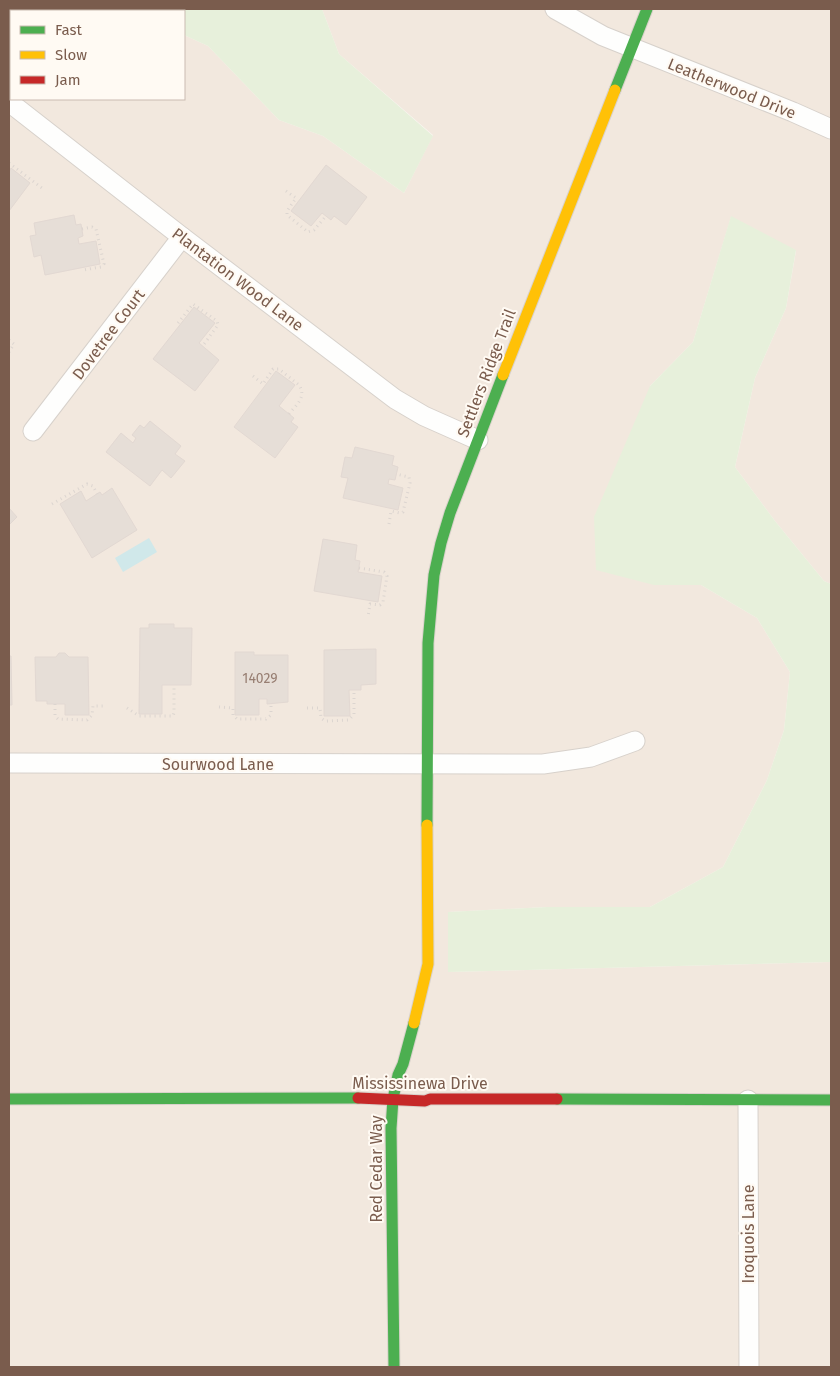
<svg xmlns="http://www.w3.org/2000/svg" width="840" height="1376" font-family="'Fira Sans',sans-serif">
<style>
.residential{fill:#f2e8de}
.green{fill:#e7f0db}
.water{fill:#d0e8ea}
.building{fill:#e6ded7;stroke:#e2d8d2}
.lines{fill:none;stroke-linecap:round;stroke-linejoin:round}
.street-casing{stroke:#d7d1cb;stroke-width:21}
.fast-casing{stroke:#d9d2cb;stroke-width:13}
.slow-casing{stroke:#d9d2cb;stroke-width:13}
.jam-casing{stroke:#d9d2cb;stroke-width:13}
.path{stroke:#dcd5d0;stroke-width:3;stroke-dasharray:1 4;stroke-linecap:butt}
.street{stroke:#fefefd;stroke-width:19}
.fast{stroke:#4caf50;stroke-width:11}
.slow{stroke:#ffc107;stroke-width:11}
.jam{stroke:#c62828;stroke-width:11}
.labels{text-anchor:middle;stroke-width:4;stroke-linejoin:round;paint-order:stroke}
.number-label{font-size:14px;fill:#977e72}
.street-label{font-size:16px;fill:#7a5c4d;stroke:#fffaf3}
</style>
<rect width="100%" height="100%" fill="#f9f5f0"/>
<!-- residential -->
<polygon class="residential" points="9,9 131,9 136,11 11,11 11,99 184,99 184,35 208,46 279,120 323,136 404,193 433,135 339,54 322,9 831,9 831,584 824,581 775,521 735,467 755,378 786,308 796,251 731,217 693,342 650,386 654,585 701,585 757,618 790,672 784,730 767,780 723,867 650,907 547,907 448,912 449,972 831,962 831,1367 9,1367"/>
<!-- green -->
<g class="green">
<polygon points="131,9 322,9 339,54 433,136 404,193 323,136 279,120 208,46 184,35 184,11 136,11"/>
<polygon points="731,216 796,250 786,308 755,378 735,467 775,521 824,581 831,584 831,962 448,972 448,912 547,907 650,907 723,867 767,780 784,730 790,672 757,618 701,585 654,585 596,570 594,517 650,386 693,342"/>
</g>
<!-- water -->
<polygon class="water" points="149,538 157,552 123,572 115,558"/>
<!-- building -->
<g class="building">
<polygon points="326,165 367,197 346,225 334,216 331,220 322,213 311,226 291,211"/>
<polygon points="11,168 30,183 9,211 9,172"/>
<polygon points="74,215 76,225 81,224 83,236 78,238 79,244 96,241 100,264 45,275 41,255 34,257 30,236 36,235 34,223"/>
<polygon points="194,307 215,323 199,343 219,360 195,391 153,359"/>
<polygon points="276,371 295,385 279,406 294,418 291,422 298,427 275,458 234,427"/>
<polygon points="150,421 181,446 175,454 185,461 171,478 162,470 150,486 106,452 121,433 133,443 136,438 132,435 140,425 144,428"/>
<polygon points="355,447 394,456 392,465 398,467 395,480 389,479 388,484 403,488 398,510 343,498 348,478 341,477 345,457 352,458"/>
<polygon points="112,488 137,530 92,558 60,504 81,491 86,501 100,492 102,495"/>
<polygon points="9,508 17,517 9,525"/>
<polygon points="323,539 357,545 355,560 360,561 358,572 382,576 378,602 314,591"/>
<polygon points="149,624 174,624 174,628 192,628 191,685 162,685 162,714 139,714 140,628 149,628"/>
<polygon points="376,649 376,684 361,685 361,690 349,690 350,716 324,716 324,650"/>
<polygon points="235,652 254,652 254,655 288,655 288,702 267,704 267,699 259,699 259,715 235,715"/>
<polygon points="59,653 65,653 69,657 88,657 89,715 65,715 65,704 47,704 47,701 36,701 35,657 56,657"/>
<polygon points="9,656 11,656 12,705 9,705"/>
</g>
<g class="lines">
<defs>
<g id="street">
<polyline points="555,9 603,36 793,112 831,129"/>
<polyline points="9,102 182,237 395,399 424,416 478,440"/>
<polyline points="33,431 182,237"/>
<polyline points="9,763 543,764 591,757 635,741"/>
<polyline points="748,1100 749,1367"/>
</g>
<g id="fast">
<polyline points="615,90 647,9"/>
<polyline points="427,825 428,643 434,575 441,543 450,513 503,375"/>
<polyline points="9,1099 358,1098"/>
<polyline points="557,1099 831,1100"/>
<polyline points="394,1367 391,1128 393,1099 398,1075 403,1064 414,1023"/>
</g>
<g id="slow">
<polyline points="503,375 615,90"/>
<polyline points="414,1023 428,964 427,825"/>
</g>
<polyline id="jam" points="358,1098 425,1101 430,1099 557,1099"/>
</defs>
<!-- street casing -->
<use href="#street" class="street-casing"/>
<!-- fast casing -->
<use href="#fast" class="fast-casing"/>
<!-- slow casing -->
<use href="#slow" class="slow-casing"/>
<!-- jam casing -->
<use href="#jam" class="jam-casing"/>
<!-- path -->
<g class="path">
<polyline points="9,163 42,188"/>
<polyline points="286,191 296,198 287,211 287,215 308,232 314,230 326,216"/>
<polyline points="82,229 92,227 96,229 104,264 101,267 83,270"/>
<polyline points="178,323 193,304 217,321 218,325 202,347"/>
<polyline points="9,340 14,344 9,352"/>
<path d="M253 376 263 384 273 369H279L299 385C307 397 296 405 289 414"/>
<polyline points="52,504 87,484 93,486 97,494"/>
<polyline points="389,524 391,511 400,513 403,512 410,483 409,477 396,474"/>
<polyline points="359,568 384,572 387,576 383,602 380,605 370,604 368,617"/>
<polyline points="55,704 55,716 58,719 87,720 92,715 93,706 105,706"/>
<polyline points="219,707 233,708 233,715 237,719 266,719 271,715 271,704"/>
<polyline points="127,708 139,716 173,716 174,713 174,685"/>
<polyline points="307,708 320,708 321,718 325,721 349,720 354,714 354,690"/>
</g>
<!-- street -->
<use href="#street" class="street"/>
<!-- fast -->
<use href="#fast" class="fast"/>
<!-- slow -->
<use href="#slow" class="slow"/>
<!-- jam -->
<use href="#jam" class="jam"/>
</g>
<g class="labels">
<!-- number labels -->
<g class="number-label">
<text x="260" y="683">14029</text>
</g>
<!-- street labels -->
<g class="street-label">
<text transform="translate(732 88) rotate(22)" y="6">Leatherwood Drive</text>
<text transform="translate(238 279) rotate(37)" y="6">Plantation Wood Lane</text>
<text transform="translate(108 334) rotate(-53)" y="6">Dovetree Court</text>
<text transform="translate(486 373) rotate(-69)" y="6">Settlers Ridge Trail</text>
<text x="218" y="770">Sourwood Lane</text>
<text x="420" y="1089">Mississinewa Drive</text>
<text transform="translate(376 1169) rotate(-90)" y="6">Red Cedar Way</text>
<text transform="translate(748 1234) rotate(-90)" y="6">Iroquois Lane</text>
</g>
</g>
<!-- border -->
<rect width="840" height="1376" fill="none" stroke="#7a5c4d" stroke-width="20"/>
<!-- legend -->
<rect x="10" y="10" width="175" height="90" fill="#fffaf3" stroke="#cabbb1"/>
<rect x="20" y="26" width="25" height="8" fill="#4caf50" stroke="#cabbb1"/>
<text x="55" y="35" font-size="15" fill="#7a5c4d">Fast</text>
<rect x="20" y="51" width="25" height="8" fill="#ffc107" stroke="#cabbb1"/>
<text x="55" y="60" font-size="15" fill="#7a5c4d">Slow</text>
<rect x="20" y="76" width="25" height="8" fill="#c62828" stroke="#cabbb1"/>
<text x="55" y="85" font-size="15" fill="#7a5c4d">Jam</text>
</svg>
